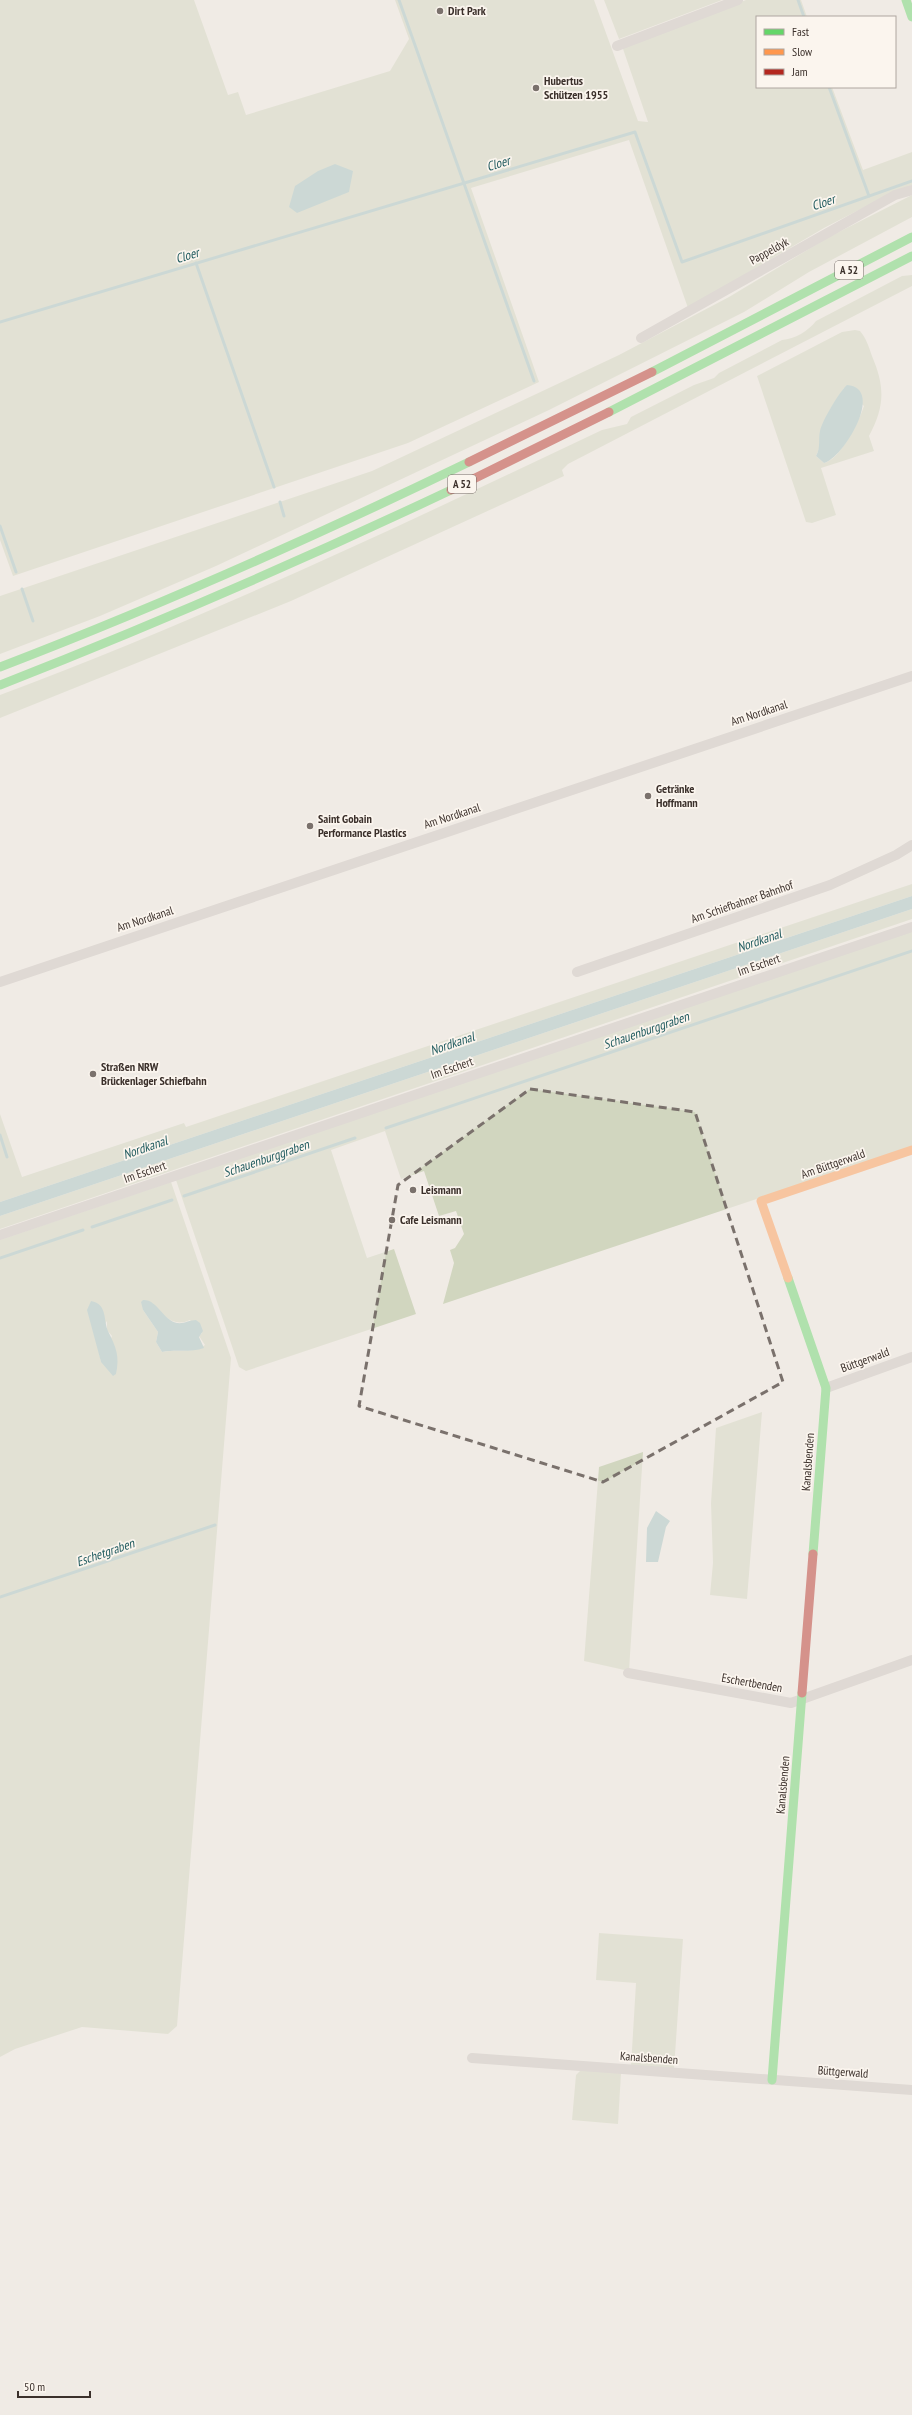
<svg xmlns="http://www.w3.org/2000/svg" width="912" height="2415" font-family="'PT Sans Narrow',sans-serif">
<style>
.green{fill:#d1d6bf;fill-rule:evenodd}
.water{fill:#a1c2c1}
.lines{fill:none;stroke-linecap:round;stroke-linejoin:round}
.stream{stroke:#a1c2c1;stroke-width:3}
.street{stroke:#c9c3be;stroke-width:10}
.fast{stroke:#63d668;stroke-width:9}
.slow{stroke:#ff974d;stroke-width:9}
.jam{stroke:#b3261e;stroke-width:9}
.marked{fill:none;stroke:#7a716c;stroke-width:3;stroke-dasharray:8 5;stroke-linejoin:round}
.poi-dot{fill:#7a716c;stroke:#fbf5ee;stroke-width:1.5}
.labels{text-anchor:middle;stroke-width:3.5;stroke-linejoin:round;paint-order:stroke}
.shield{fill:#fbf5ee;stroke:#756b66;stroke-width:1}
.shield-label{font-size:11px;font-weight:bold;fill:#3b302b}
.poi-label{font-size:12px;font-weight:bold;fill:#3b302b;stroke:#fbf5ee;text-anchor:start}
.street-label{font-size:12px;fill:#3b302b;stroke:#fbf5ee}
.water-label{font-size:13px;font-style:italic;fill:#1f5a5e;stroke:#fbf5ee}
</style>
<rect width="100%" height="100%" fill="#f0ebe5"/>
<!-- green -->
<g class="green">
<polygon points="0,0 194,0 228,95 238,92 246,115 390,71 409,39 395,0 594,0 638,121 648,122 622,46 746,0 801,0 807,17 757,17 757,87 832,87 863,170 912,152 912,185 886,196 824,228 688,308 629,140 471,188 539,382 408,443 13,576 0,540"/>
<polygon points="604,0 722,0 619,39"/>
<polygon points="912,195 912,217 809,272 744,312 549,410 216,566 100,616 0,654 0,596 372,471 619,355 729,297 829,237"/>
<path d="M912 275V286L568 464 562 470 564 476 291 601 0 718V695C206 618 404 524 602 430L627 424 631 417 694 385 714 378 719 373 782 340C795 339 808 331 816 321L902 276Z"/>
<path d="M855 330 860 331C866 338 869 347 872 356 885 387 885 406 869 436L874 451 821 468 836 515 812 523 806 522 757 376 842 332ZM844 388 864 406C859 421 840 460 824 463L816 456C822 445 820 432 825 421 829 409 837 399 844 388Z"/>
<polygon points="912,884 912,896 0,1202 0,1114 22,1177 184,1123 186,1127"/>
<polygon points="912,909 912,919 0,1229 0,1216"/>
<polygon points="912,931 912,1147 443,1304 454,1263 450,1250 455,1248 464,1234 456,1211 439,1216 424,1171 401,1179 385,1131 331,1150 367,1258 394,1249 416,1314 246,1371 239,1367 176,1180"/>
<path d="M171 1182 231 1358 177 2026 168 2034 82 2027 15 2049 0 2057V1240ZM152 1303C163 1315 173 1328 190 1320L202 1333 199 1336 205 1345C193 1354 176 1349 162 1352L156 1342 158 1332 143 1310ZM107 1321V1330L112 1336 101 1362 96 1337Z"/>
<polygon points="762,1412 747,1599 710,1595 713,1563 711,1503 716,1428"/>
<polygon points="643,1452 629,1671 584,1661 599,1467"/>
<polygon points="599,1933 683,1939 674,2069 631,2066 636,1983 596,1980"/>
<polygon points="581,2070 621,2073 618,2124 572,2120 576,2075"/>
</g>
<!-- water -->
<g class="water">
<polygon points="335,164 353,171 349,192 297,213 289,207 295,186 318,171"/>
<path d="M847 385C886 388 843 459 824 463L816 456C821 447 818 440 820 431 822 421 839 392 847 385Z"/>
<polygon points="912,896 912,909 0,1216 0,1202"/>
<path d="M143 1300C157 1299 163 1320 177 1323 184 1324 189 1320 196 1320L200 1323 203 1331 199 1337 204 1348C191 1353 176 1349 162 1352L156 1342 158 1332 143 1310 141 1302Z"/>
<path d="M91 1301C108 1304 103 1321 108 1331 116 1347 120 1356 116 1374L113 1376 101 1362 87 1310Z"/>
<polygon points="656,1511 670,1521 666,1527 658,1562 646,1562 647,1528"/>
</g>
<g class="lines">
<!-- stream -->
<g class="stream">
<polyline points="399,0 534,381"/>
<polyline points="798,0 804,17"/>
<polyline points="829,87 869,196"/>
<polyline points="196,263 274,487"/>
<polyline points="0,322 635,132 682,262 912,181"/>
<polyline points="280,502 284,516"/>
<polyline points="0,526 16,572"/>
<polyline points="22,589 33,621"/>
<polyline points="386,1128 912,951"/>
<polyline points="0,1135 7,1157"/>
<polyline points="184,1196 355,1138"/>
<polyline points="92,1227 172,1200"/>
<polyline points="0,1258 83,1230"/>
<polyline points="0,1597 215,1525"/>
</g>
<!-- street -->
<g class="street">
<polyline points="617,46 738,0"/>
<polyline points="641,338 895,195 912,190"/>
<polyline points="577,972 830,885 896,855 912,845"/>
<polyline points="0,982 912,676"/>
<polyline points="0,1235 912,927"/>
<polyline points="826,1388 912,1357"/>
<polyline points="628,1673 791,1703 912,1660"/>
<polyline points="472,2058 912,2090"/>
</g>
<!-- fast -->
<g class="fast">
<polyline points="906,0 912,17"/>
<polyline points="652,372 912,237"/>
<polyline points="609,412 912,256"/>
<path d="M0 667C159 606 316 536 469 462"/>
<path d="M0 685C153 625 303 560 451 490"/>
<polyline points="788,1278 826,1388 813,1554"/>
<polyline points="772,2080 802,1693"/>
</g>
<!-- slow -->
<polyline class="slow" points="788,1278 761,1201 912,1150"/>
<!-- jam -->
<g class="jam">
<polyline points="469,462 652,372"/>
<polyline points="451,490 609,412"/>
<polyline points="802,1693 813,1554"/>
</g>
</g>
<!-- marked area -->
<path d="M0 0H912V2415H0ZM530 1089 695 1112 783 1382 603 1482 359 1406 398 1185Z" fill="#f0ebe5" fill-opacity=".55" fill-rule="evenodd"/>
<path class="marked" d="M530 1089 695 1112 783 1382 603 1482 359 1406 398 1185Z"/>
<!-- markers -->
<g class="poi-dot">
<circle cx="440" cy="11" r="4"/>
<circle cx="536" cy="88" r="4"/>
<circle cx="648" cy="796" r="4"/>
<circle cx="310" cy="826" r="4"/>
<circle cx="93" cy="1074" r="4"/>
<circle cx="413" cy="1190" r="4"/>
<circle cx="392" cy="1220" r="4"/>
</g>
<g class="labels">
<!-- shield labels -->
<g class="shield">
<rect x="835" y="261" width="28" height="18" rx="3"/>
<rect x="448" y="475" width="28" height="18" rx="3"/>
</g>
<g class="shield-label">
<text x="849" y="274">A 52</text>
<text x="462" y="488">A 52</text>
</g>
<!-- poi labels -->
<g class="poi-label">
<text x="448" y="15">Dirt Park</text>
<text x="544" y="85">Hubertus<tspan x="544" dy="14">Schützen 1955</tspan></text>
<text x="656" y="793">Getränke<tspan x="656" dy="14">Hoffmann</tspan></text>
<text x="318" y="823">Saint Gobain<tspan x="318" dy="14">Performance Plastics</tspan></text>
<text x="101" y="1071">Straßen NRW<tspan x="101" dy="14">Brückenlager Schiefbahn</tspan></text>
<text x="421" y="1194">Leismann</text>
<text x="400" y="1224">Cafe Leismann</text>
</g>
<!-- street labels -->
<g class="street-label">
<text transform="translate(769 251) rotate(-29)" y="4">Pappeldyk</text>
<text transform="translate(759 713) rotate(-18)" y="4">Am Nordkanal</text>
<text transform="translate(452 816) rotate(-18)" y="4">Am Nordkanal</text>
<text transform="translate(742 902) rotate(-19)" y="4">Am Schiefbahner Bahnhof</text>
<text transform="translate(145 919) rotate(-18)" y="4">Am Nordkanal</text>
<text transform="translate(759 965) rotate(-19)" y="4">Im Eschert</text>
<text transform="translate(452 1068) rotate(-19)" y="4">Im Eschert</text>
<text transform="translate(833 1164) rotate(-19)" y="4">Am Büttgerwald</text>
<text transform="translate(145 1172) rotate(-19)" y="4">Im Eschert</text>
<text transform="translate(865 1360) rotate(-20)" y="4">Büttgerwald</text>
<text transform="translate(808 1462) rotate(-86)" y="4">Kanalsbenden</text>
<text transform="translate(752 1683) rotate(10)" y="4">Eschertbenden</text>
<text transform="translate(783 1785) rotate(-85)" y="4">Kanalsbenden</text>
<text transform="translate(649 2058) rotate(4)" y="4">Kanalsbenden</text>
<text transform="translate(843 2072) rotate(4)" y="4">Büttgerwald</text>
</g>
<!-- water labels -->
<g class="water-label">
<text transform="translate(498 163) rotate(-17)" y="5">Cloer</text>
<text transform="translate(823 202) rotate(-19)" y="5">Cloer</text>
<text transform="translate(187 255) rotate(-17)" y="5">Cloer</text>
<text transform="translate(759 940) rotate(-19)" y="5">Nordkanal</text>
<text transform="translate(646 1030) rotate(-19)" y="5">Schauenburggraben</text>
<text transform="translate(452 1043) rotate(-19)" y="5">Nordkanal</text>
<text transform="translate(145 1147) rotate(-19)" y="5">Nordkanal</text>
<text transform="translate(266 1158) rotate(-19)" y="5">Schauenburggraben</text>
<text transform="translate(105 1552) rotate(-19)" y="5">Eschetgraben</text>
</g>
</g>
<!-- legend -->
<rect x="756" y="16" width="140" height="72" fill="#fbf5ee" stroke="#aea6a0"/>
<rect x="764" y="29" width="20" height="6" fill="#63d668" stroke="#aea6a0"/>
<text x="792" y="36" font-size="12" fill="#3b302b">Fast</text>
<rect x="764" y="49" width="20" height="6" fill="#ff974d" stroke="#aea6a0"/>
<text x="792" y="56" font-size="12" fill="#3b302b">Slow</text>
<rect x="764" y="69" width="20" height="6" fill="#b3261e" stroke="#aea6a0"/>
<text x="792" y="76" font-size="12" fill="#3b302b">Jam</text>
<!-- scale -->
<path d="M18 2391v6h72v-6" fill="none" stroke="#3b302b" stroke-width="2"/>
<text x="24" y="2391" font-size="12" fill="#3b302b" stroke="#fbf5ee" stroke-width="3" paint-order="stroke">50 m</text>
</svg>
